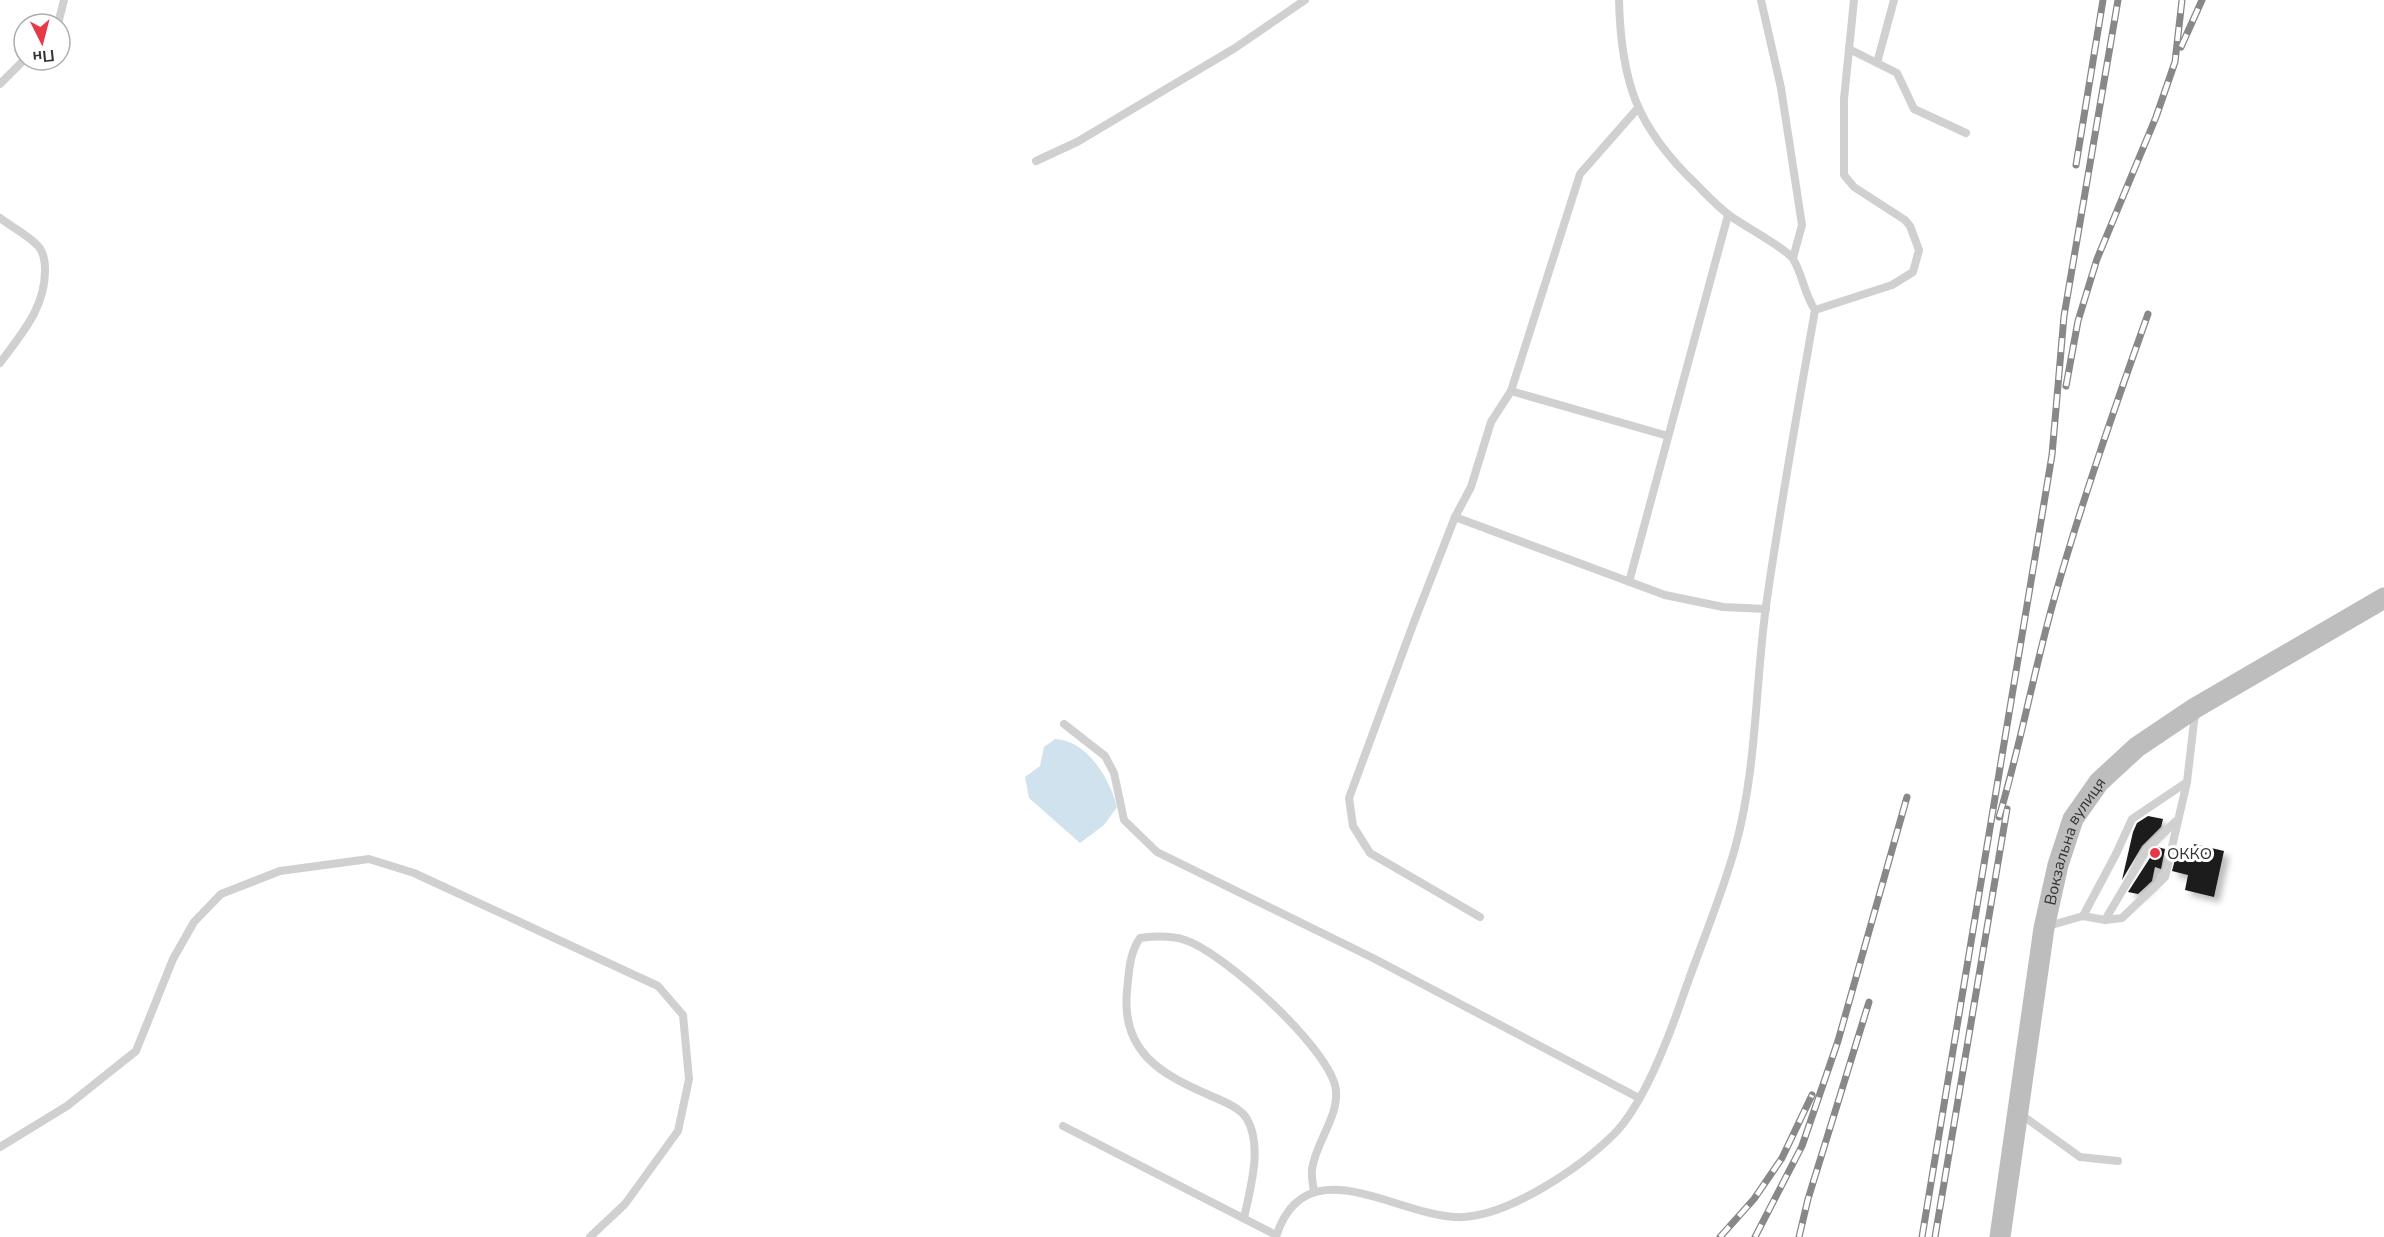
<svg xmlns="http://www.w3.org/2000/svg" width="2384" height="1237" font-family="'Nunito Sans',sans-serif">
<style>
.water{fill:#cfe2ee}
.building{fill:#1a1a1a;filter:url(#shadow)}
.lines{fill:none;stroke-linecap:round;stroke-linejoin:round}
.lane{stroke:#d0d0d0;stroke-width:8}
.secondary{stroke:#bdbdbd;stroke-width:21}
.rail-casing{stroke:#888;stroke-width:7}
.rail{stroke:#fff;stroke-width:4.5;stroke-dasharray:14;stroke-linecap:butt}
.poi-dot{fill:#e63946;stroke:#fff;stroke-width:2}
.labels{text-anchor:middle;stroke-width:6;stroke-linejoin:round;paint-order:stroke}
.street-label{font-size:16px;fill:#333;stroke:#fff}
.poi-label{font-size:16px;fill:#333;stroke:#fff;text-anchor:start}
</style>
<defs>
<filter id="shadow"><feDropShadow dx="5.5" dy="5.5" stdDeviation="3" flood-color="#0004"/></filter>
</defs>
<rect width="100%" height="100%" fill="#fff"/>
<!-- water -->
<path class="water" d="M1055 739C1087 740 1110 779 1117 807L1104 825 1080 843 1029 798 1025 777 1040 766 1044 747Z"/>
<!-- building -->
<g class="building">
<polygon points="2148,816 2163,819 2161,827 2142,846 2122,880 2133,832 2137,823"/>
<polygon points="2194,844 2224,851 2214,897 2185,890 2188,875 2172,871 2177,852 2191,855"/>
<polygon points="2157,847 2165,849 2161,869 2155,867 2152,881 2138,894 2128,892"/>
</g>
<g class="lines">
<!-- lane -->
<g class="lane">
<polyline points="1761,0 1781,88 1802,225 1793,258"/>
<polyline points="58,24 64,0"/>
<polyline points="1849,49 1897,73 1914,109 1966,133"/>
<polyline points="1877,63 1894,0"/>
<polyline points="0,84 24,60"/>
<polyline points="1036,161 1077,142 1235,48 1305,0"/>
<path d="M0 218C12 227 28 235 38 246 43 251 45 261 45 268 46 307 22 333 0 363"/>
<polyline points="1815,310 1892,285 1913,272 1919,250 1910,226 1905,220 1854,187 1844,175 1844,99 1854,0"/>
<polyline points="1511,391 1580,174 1638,108"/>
<polyline points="1455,517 1665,595 1723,607 1766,609"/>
<polyline points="1629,582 1728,215"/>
<polyline points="1064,724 1105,756 1114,773 1124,820 1157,852 1371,957 1639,1098"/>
<polyline points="2083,916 2116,854 2132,819 2187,782"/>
<polyline points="1480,917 1370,853 1353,826 1349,798 1414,622 1455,517 1471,487 1491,422 1511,391 1668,436"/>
<polyline points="2105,920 2147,849 2175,822"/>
<polyline points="2048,926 2083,916 2105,920 2122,918 2165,877 2187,782 2195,713"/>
<polyline points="2019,1113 2080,1157 2118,1161"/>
<polyline points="1063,1126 1276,1235"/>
<polyline points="0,1147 67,1106 136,1051 173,959 194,922 221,894 280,871 369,859 414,873 658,986 683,1015 689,1079 678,1131 625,1204 590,1237"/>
<path d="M1244 1218C1250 1189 1263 1147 1247 1119 1240 1107 1222 1101 1209 1095 1160 1074 1121 1051 1127 991 1129 972 1129 954 1140 938 1155 936 1170 935 1185 940 1223 952 1333 1051 1336 1091 1338 1118 1316 1142 1312 1169 1311 1176 1313 1184 1314 1192"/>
<path d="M1276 1237C1304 1146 1394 1214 1455 1217 1505 1220 1583 1166 1617 1131 1646 1099 1669 1037 1683 996 1700 947 1721 898 1735 848 1757 769 1755 687 1766 606 1780 507 1798 408 1815 310 1804 294 1803 275 1793 259 1786 248 1742 225 1729 215 1717 206 1706 194 1696 184 1636 127 1621 81 1619 0"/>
</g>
<!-- secondary -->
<path class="secondary" id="s1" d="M2000 1237 2044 928 2058 865 2073 819 2099 782 2137 747 2195 708 2384 598"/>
<defs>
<g id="rail">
<polyline points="2181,47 2202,0"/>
<polyline points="2076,165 2103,0"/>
<polyline points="2066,386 2078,321 2097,259 2156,117 2175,62 2182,0"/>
<path d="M1999 817C2021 744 2034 669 2055 596 2082 501 2115 407 2148 314"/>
<polyline points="1720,1237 1754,1199 1782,1158 1812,1095"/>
<polyline points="1755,1237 1802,1146 1838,1041 1907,797"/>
<polyline points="1799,1237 1808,1199 1869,1002"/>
<polyline points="1922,1237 2052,455 2064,316 2118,0"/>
<polyline points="1935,1237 2007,809"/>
</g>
</defs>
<!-- rail casing -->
<use href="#rail" class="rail-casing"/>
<!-- rail -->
<use href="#rail" class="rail"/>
</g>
<!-- markers -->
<circle class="poi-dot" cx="2155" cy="853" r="6"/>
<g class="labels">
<!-- street labels -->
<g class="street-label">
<text dy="6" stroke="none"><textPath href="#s1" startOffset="405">Вокзальна вулиця</textPath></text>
</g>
<!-- poi labels -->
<g class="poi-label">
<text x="2167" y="859">ОККО</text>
</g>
</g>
<!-- north arrow -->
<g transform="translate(42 42) rotate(174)"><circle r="28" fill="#ffffff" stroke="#adadad" stroke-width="1.5"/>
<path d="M0-4.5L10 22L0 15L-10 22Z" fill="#e63946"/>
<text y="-9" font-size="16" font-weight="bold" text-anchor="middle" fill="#333333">Пн</text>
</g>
</svg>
